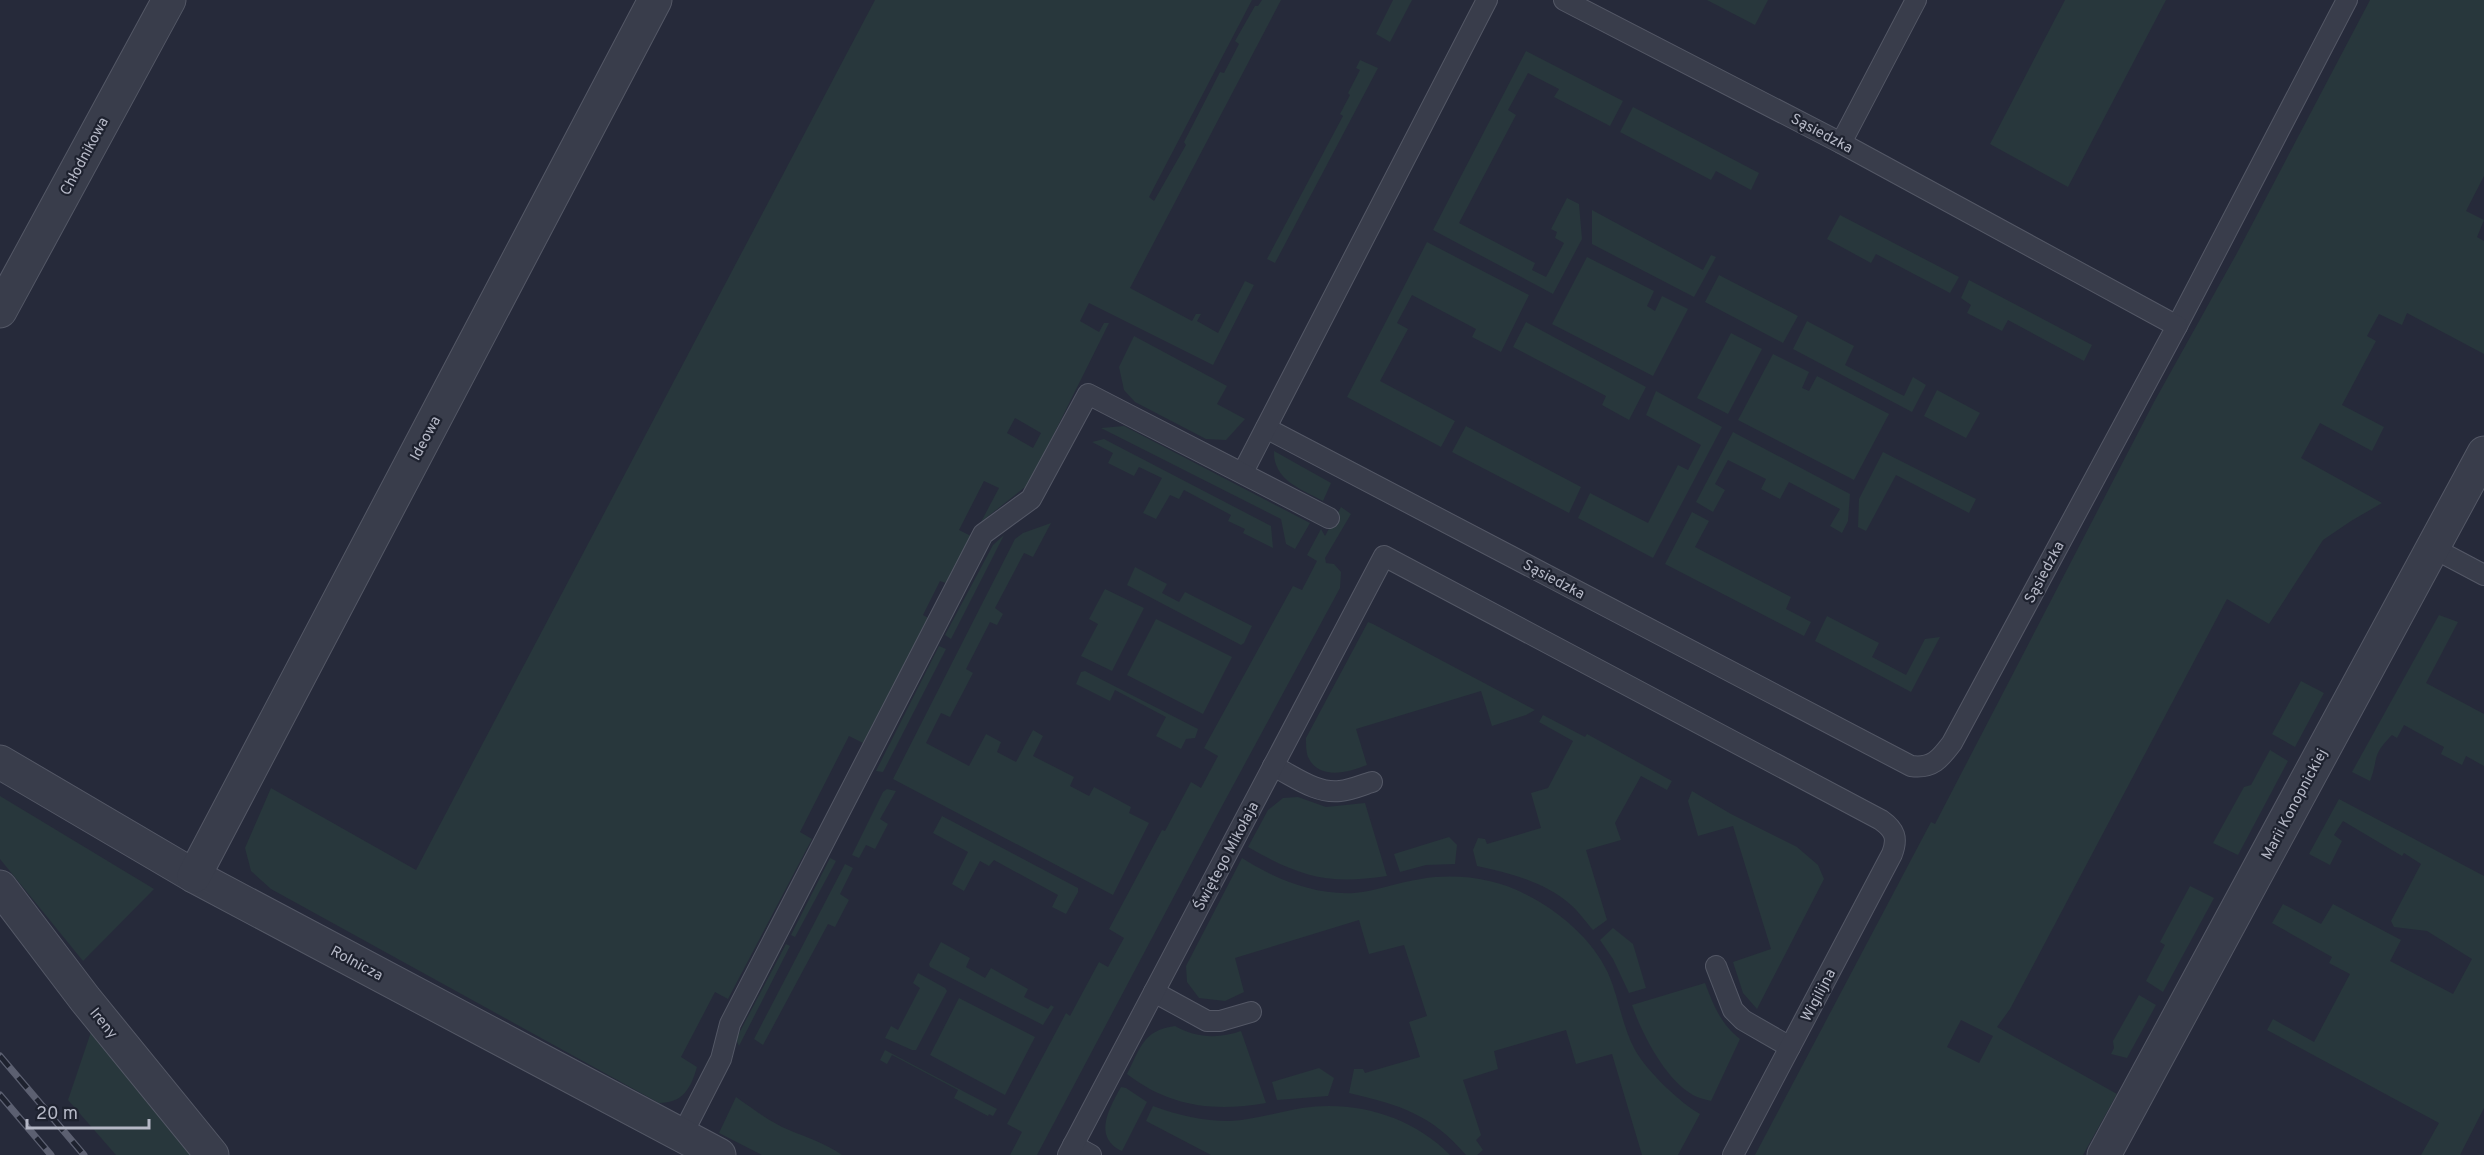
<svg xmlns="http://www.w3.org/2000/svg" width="2484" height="1155" font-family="Overpass,sans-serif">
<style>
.green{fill:#28373c;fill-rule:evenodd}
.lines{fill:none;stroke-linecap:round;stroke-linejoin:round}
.service-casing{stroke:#545866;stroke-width:22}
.minor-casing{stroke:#545866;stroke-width:35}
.service{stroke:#393d4b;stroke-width:20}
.minor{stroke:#393d4b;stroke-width:33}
.rail-casing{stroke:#5c6071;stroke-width:7}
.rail{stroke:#1e222f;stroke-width:4.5;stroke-dasharray:14;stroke-linecap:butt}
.labels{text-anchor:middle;stroke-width:4.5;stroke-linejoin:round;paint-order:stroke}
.street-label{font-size:15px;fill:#b5b8c6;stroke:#1e222f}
</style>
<rect width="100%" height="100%" fill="#262a3a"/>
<!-- green -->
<g class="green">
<path d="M875 0H1252L1149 197 1154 201 1186 145 1184 142 1220 72 1224 73 1239 44 1235 41 1255 6H1258L1262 0H1281L1130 288 1192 321 1196 314H1201L1197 321 1218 333 1245 281 1254 285 1213 365 1089 303 1080 321 1099 332 1104 323H1109L1029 484 981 522 999 488 984 481 959 530 971 536 946 583 940 581 923 615 928 618 863 743 849 736 800 832 812 839 728 999 715 992 681 1057 697 1067C691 1088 683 1103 659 1103L271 889 251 871 245 848 271 788 416 870ZM1015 418 1041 433 1033 448 1007 433Z"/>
<polygon points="1393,0 1412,0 1390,42 1376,34"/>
<polygon points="1707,0 1768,0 1755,25"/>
<polygon points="2065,0 2166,0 2068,187 1990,144"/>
<path d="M2370 0H2484V176L2466 211 2484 220 2477 237 2484 241V354L2407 313 2402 325 2379 314 2367 336 2376 341 2342 405 2384 427 2372 451 2320 423 2301 458 2382 503 2351 521 2323 540 2269 624 2227 599 2010 1009 1997 1027 2117 1094 2083 1155H1755L1931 822 1935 824 2154 402 2237 253ZM1961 1020 1993 1036 1979 1063 1947 1047Z"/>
<polygon points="1526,51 1623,101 1610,126 1554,97 1559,89 1528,73 1508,110 1516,115 1459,223 1535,263 1532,270 1546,277 1564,243 1555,238 1557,232 1551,229 1567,198 1579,204 1582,239 1553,294 1433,230"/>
<polygon points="1360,60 1378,68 1275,263 1267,259 1343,116 1340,114 1350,95 1348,93 1360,70 1356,68"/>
<polygon points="1633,107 1759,173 1751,190 1716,171 1711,180 1620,132"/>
<polygon points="1592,210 1703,270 1711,255 1716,257 1694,297 1592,244"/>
<polygon points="1840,215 1959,277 1950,293 1876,254 1871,263 1827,239"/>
<polygon points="1427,242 1529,295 1501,352 1472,337 1476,329 1412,295 1397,323 1408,329 1380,381 1455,421 1441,447 1347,397"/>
<polygon points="1587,257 1654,291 1647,306 1655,311 1662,296 1688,309 1653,376 1552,324"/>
<polygon points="1719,275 1798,316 1783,343 1705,302"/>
<polygon points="1969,280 2092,345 2084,361 2008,320 2002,331 1967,313 1971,305 1961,298"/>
<polygon points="1807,321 1854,346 1845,365 1904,396 1913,377 1926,385 1912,412 1793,349"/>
<polygon points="1526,322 1646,387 1629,420 1602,405 1606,396 1513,347"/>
<polygon points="1731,333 1762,349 1728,414 1697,398"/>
<polygon points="1134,336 1227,386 1217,404 1245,419 1226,440 1206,439 1135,402 1124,390 1119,367"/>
<polygon points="1773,354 1809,372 1802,388 1809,391 1817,376 1889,414 1854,480 1738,420"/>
<polygon points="1937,390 1980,413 1966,438 1924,416"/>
<polygon points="1656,391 1722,427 1653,558 1578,518 1590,493 1648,523 1678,465 1688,470 1701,445 1646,415"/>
<polygon points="1124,426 1310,523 1295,549 1286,544 1281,519 1101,428"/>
<polygon points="1466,426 1581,487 1569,513 1452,452"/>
<polygon points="1733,432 1850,494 1848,521 1842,533 1830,526 1840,509 1789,482 1780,499 1761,489 1766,479 1728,460 1715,484 1725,490 1713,512 1696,502"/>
<polygon points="1104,439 1271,526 1273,548 1243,533 1245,529 1228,521 1231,515 1184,490 1179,499 1170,495 1156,519 1143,513 1162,478 1139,467 1134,476 1108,463 1113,453 1092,442"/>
<path d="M1274 451 1331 483 1323 501C1301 489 1273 480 1274 451Z"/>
<polygon points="1883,452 1976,499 1969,513 1896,475 1866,531 1858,527 1859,499"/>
<polygon points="1341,507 1351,514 1325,558 1326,563 1334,564 1341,572 1340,588 1215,819 1037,1155 1010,1155 1022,1132 1007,1124 1066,1013 1070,1016 1099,962 1108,967 1124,938 1109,929 1162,830 1165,831 1191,782 1201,788 1218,756 1204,748 1293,586 1302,590 1317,561 1307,555 1321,529 1325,536"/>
<polygon points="1692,512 1709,521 1695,547 1791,597 1786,609 1811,622 1804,636 1665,564"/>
<polygon points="1051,523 1033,557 1024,553 995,608 1003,614 997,625 990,622 966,669 973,673 950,717 941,713 926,743 969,766 986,734 1001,742 997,752 1016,762 1033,730 1043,736 1033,756 1074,777 1070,786 1089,796 1094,787 1131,807 1129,813 1149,823 1113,895 893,779 1015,539 1023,533"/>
<polygon points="1004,535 951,639 945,635 993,545"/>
<polygon points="1135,567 1167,584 1162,593 1179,602 1185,592 1252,626 1244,643 1241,645 1127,585"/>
<polygon points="1105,589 1144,608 1112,671 1081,656 1098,624 1089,619"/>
<path d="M2439 615 2458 622 2426 683 2484 714V766L2466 756 2462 765 2441 754 2444 747 2404 725 2397 738 2392 735C2371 756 2379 758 2370 781L2352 772Z"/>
<polygon points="1827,616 1879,643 1872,657 1906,675 1925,639 1940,637 1911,692 1815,641"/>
<polygon points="1156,619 1232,657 1203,714 1127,675"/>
<path d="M1368 622 1373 624 1535 710 1526 715 1492 726 1481 691 1356 729 1367 765C1349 772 1319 781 1308 757 1306 752 1306 744 1306 738Z"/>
<polygon points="939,646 946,649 883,772 876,771"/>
<polygon points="1085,671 1198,729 1195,738 1186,739 1181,749 1156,736 1166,717 1115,690 1110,701 1076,684 1081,672"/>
<polygon points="2301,681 2324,693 2295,747 2272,734"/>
<path d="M1543 715 1585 737 1587 734 1672 781 1667 790 1641 776 1615 823 1621 840 1586 850 1607 920 1593 930C1586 922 1579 912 1571 905 1545 882 1510 873 1477 866L1473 850 1478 838 1485 839 1487 844 1541 828 1531 793 1548 788 1573 741 1539 722Z"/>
<polygon points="2270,750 2288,761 2238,855 2213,843 2244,787 2251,785"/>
<polygon points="887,789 896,791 880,819 888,824 875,849 866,845 859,858 852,855 883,792"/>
<polygon points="1692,791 1731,814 1797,847 1818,865 1824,879 1757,1009 1743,993 1733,962 1771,949 1733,826 1698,836 1688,801"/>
<polygon points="0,796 154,889 83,961 0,859"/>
<path d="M1298 797 1326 807 1365 803 1387 876C1328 885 1300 877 1248 847L1268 810 1283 798Z"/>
<polygon points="2339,799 2484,876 2484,1108 2460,1155 2421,1155 2439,1123 2267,1030 2273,1019 2314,1042 2350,974 2329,963 2332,957 2272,923 2283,904 2321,924 2333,904 2401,940 2390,961 2453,994 2472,959 2427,931 2394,927 2391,921 2421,864 2404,853 2402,856 2343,821 2334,835 2342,841 2330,865 2309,854"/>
<polygon points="942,816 1078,888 1078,892 1066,914 1052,907 1058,895 994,860 989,866 980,861 964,891 952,884 968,852 933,833"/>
<polygon points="1449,837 1457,845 1455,864 1426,865 1400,872 1394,854"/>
<polygon points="830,858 836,861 795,937 791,935"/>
<path d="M1242 858C1275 879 1314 895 1354 893 1377 891 1398 882 1421 879 1455 873 1496 878 1527 895 1560 912 1592 939 1608 973 1619 998 1622 1026 1635 1050 1647 1071 1679 1102 1700 1114L1678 1155H1642L1612 1054 1576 1064 1566 1030 1494 1051 1498 1069 1463 1080 1481 1135 1476 1140 1483 1150 1477 1155H1466C1431 1114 1400 1105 1349 1093L1354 1069H1363L1365 1073 1420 1057 1409 1022 1427 1016 1404 945 1369 954 1359 920 1235 958 1244 992 1225 1001 1199 998 1187 982 1186 966Z"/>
<polygon points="845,864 853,868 840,894 849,900 835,927 828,924 763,1045 754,1039"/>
<polygon points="2190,886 2214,898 2163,992 2146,981 2165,945 2160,942"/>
<polygon points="1613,928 1633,944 1646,988 1629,993 1613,959 1600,940"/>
<polygon points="941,942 970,958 966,967 985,978 991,968 1028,989 1024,997 1048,1009 1051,1005 1054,1007 1043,1025 930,967 929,964"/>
<polygon points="786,944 790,946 739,1046 736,1039"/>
<polygon points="918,973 945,988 947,991 916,1050 912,1050 885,1038 891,1026 898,1030 920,988 913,983"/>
<path d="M1705 983C1714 1006 1720 1023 1740 1039L1711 1101C1705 1099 1698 1098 1693 1095 1665 1079 1642 1034 1632 1005Z"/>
<polygon points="2139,995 2156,1005 2127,1058 2111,1054 2114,1048 2113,1041"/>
<polygon points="959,998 1035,1037 1005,1095 930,1055"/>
<path d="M1175 1026C1196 1038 1219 1039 1241 1031L1266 1103C1214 1112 1170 1107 1127 1074 1140 1049 1143 1030 1175 1026Z"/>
<polygon points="92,1029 195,1155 116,1155 68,1100"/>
<polygon points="885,1050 997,1109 993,1116 989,1114 988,1116 954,1098 958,1090 892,1055 887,1064 880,1060"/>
<polygon points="1319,1068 1334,1078 1328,1096 1277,1100 1272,1082"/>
<path d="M1121 1087 1126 1088 1147 1102 1122 1151C1092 1137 1110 1107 1121 1087Z"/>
<path d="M736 1097C753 1109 770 1122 789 1130 808 1138 825 1143 842 1155H762L719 1133Z"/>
<path d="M1153 1106C1177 1115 1204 1121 1229 1121 1254 1120 1278 1112 1302 1108 1355 1100 1412 1116 1450 1155H1211L1146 1121Z"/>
</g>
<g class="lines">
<defs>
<g id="service">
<polyline points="1841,143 1916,0"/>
<polyline points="2177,326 2347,0"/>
<path d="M1266 428 1911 766C1932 769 1940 759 1952 743L2177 326 1841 143 1564 0"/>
<polyline points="1243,472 1487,0"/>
<polyline points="2433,548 2484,575"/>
<path d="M1273 766C1294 776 1316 794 1340 791 1351 790 1362 785 1372 782"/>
<polyline points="1716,966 1733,1010 1743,1020 1790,1047"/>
<polyline points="1154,992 1207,1021 1220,1021 1251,1012"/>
<polyline points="682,1135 721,1059 730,1024 983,534 1031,499 1088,394 1329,518"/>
<polyline points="1073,1145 1091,1155"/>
<path d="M1068 1155 1384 556 1881 820C1895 830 1898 838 1892 854L1733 1155"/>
</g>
<g id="minor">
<polyline points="0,311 169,0"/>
<polyline points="0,762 194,876 719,1155"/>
<polyline points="194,876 655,0"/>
<polyline points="0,887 85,999 212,1155"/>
<polyline points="2104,1155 2484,453"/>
</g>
</defs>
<!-- service casing -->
<use href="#service" class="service-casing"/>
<!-- minor casing -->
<use href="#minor" class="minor-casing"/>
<!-- service -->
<use href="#service" class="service"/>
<!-- minor -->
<use href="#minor" class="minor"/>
<defs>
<g id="rail">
<polyline points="0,1056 84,1155"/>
<polyline points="0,1095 51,1155"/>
</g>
</defs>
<!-- rail casing -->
<use href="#rail" class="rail-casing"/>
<!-- rail -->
<use href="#rail" class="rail"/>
</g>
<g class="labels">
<!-- street labels -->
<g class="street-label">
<text transform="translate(1822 133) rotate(28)" y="5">Sąsiedzka</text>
<text transform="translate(84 156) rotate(-62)" y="5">Chłodnikowa</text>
<text transform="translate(425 438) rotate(-62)" y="5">Ideowa</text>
<text transform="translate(2044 572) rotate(-62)" y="5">Sąsiedzka</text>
<text transform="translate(1554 579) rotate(28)" y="5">Sąsiedzka</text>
<text transform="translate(2294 804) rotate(-62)" y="5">Marii Konopnickiej</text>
<text transform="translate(1226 856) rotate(-62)" y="5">Świętego Mikołaja</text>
<text transform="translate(357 963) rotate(28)" y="5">Rolnicza</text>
<text transform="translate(1818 995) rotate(-62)" y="5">Wigilijna</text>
<text transform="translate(104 1023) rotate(51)" y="5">Ireny</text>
</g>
</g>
<!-- scale -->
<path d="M27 1119v9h122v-9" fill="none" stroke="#b5b8c6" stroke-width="3"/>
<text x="36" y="1119" font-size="18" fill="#b5b8c6" stroke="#1e222f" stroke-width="4.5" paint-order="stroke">20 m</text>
</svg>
